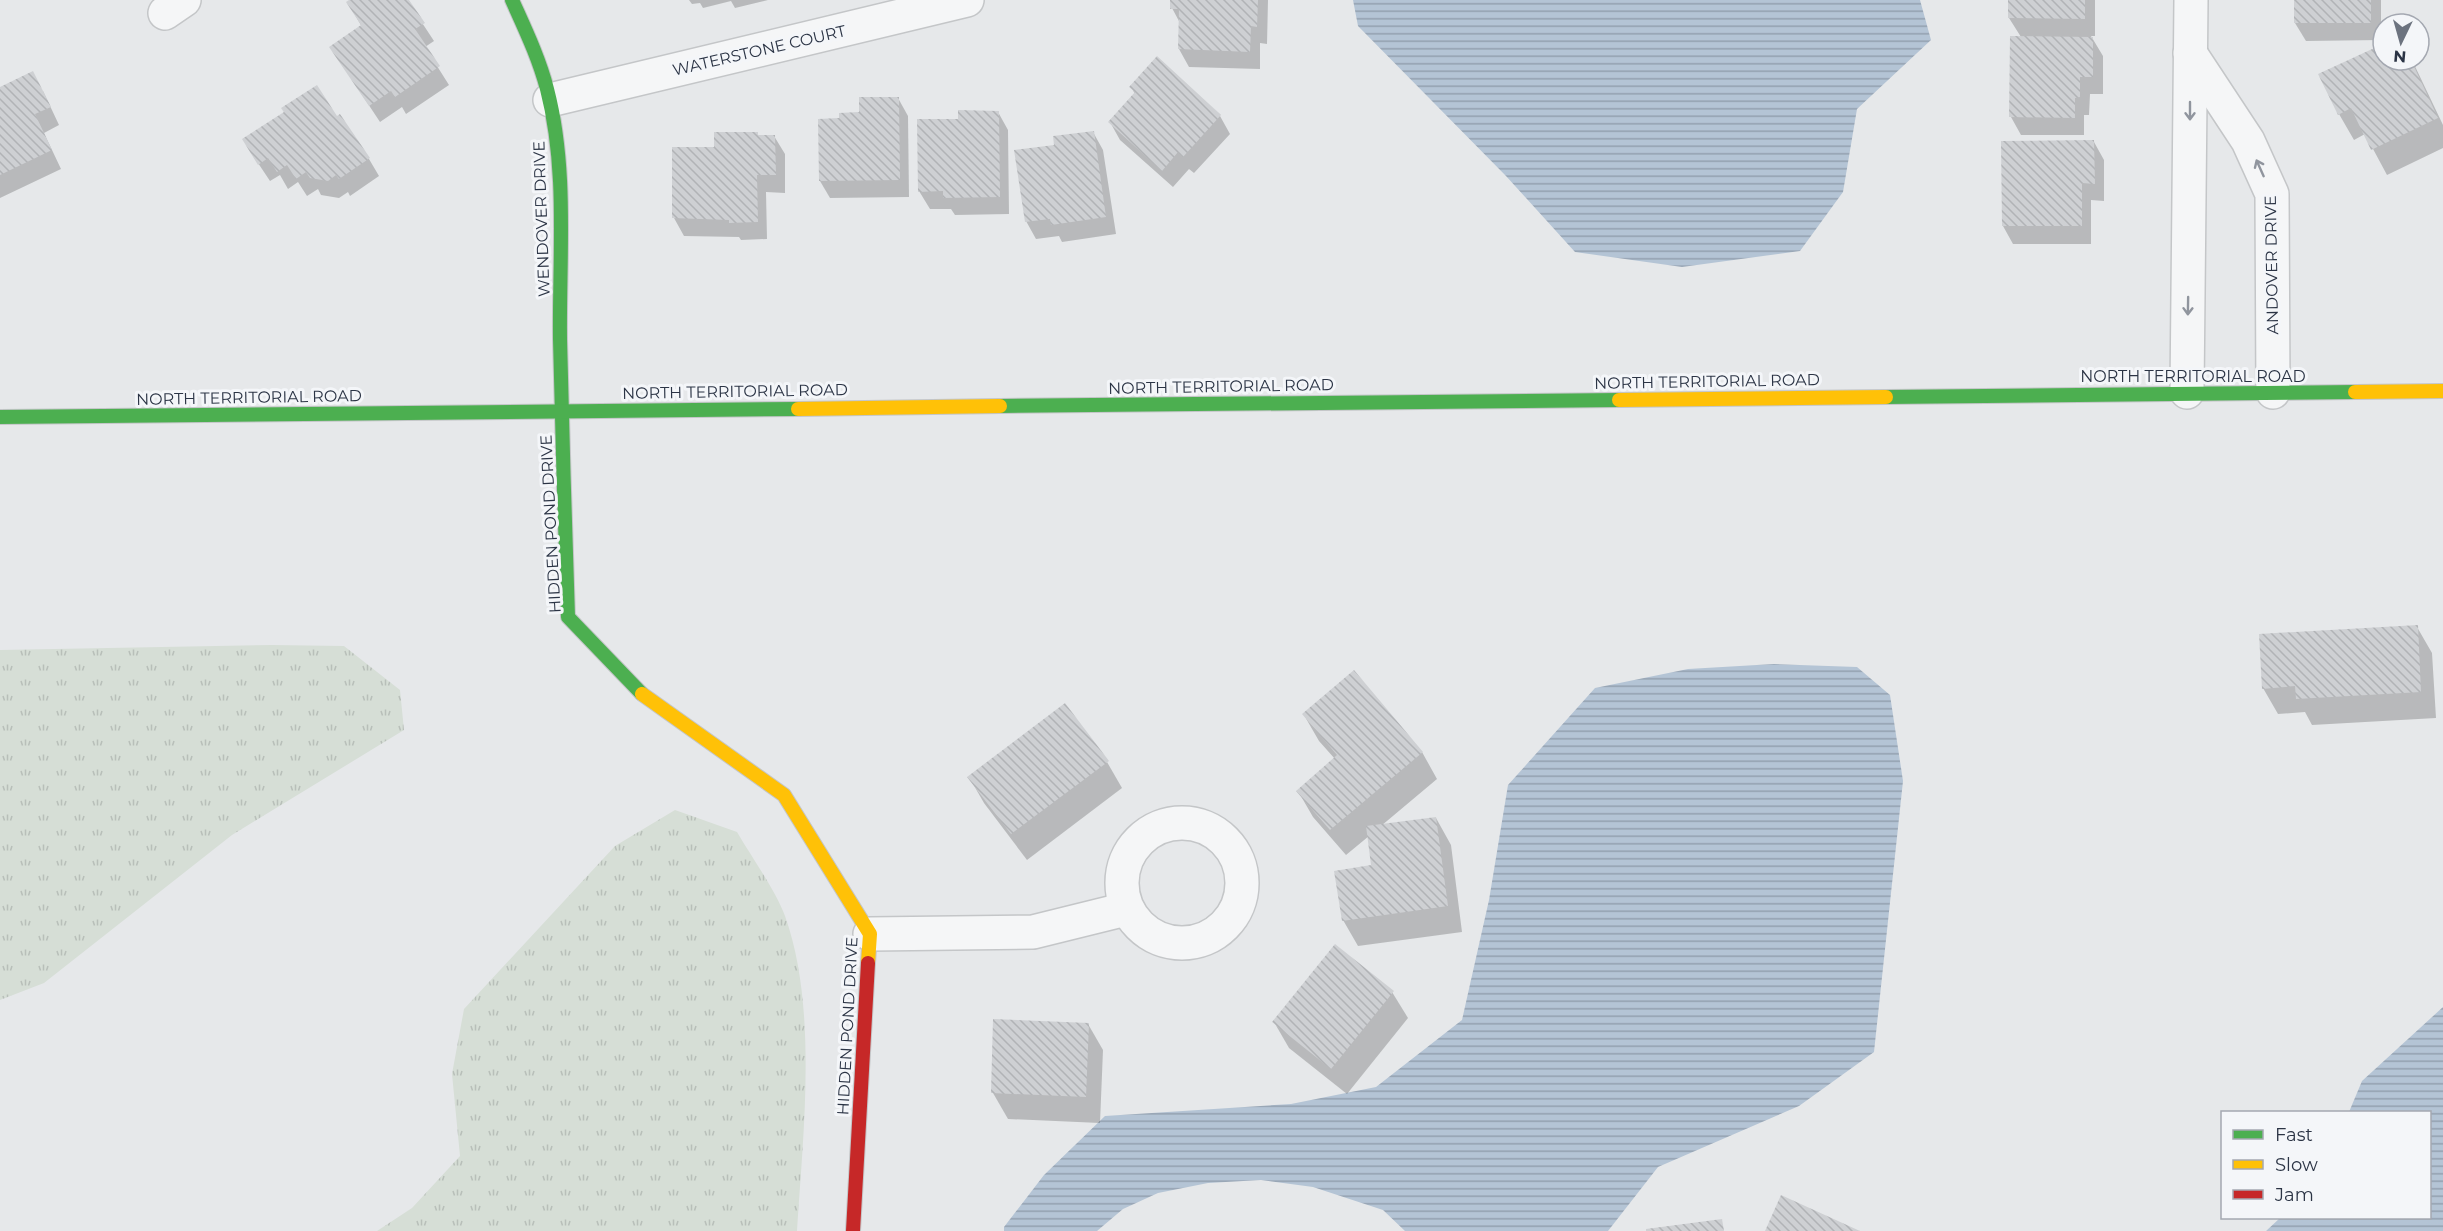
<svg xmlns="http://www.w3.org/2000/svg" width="2443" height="1231" font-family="Montserrat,sans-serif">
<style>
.grass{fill:url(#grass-tufts)}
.water{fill:url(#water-rules)}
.shadow{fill:#0003}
.building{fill:url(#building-back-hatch)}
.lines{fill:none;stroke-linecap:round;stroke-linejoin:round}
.street-casing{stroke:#c4c6c8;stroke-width:36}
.fast-casing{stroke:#c4c6c8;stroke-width:16}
.slow-casing{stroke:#c4c6c8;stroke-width:16}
.jam-casing{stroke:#c4c6c8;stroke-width:16}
.street{stroke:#f5f6f7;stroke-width:33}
.fast{stroke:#4caf50;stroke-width:14}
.slow{stroke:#ffc107;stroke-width:14}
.jam{stroke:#c62828;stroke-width:14}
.oneway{stroke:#90959e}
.labels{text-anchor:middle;stroke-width:6;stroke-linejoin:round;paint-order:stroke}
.street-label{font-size:16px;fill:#2b3445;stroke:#f4f6f9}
</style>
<defs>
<pattern id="grass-tufts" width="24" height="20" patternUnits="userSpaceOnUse" patternTransform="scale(1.5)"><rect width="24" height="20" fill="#d6ded6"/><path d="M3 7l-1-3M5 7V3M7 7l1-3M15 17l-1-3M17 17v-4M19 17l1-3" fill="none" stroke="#b8bfb9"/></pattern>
<pattern id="water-rules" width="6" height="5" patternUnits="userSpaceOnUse" patternTransform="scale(1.5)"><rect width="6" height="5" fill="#b4c4d5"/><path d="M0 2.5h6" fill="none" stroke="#93a0af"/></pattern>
<pattern id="building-back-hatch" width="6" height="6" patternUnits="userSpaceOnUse" patternTransform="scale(1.5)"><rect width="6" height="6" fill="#ced0d3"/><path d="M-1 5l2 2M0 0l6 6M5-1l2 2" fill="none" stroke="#b1b3b6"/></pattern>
</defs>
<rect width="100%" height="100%" fill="#e6e8ea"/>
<!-- grass -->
<g class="grass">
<polygon points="272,645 344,646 400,690 404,730 232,835 44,983 0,1000 0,650"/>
<path d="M675 810 737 832C751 856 776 891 785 916 818 1008 803 1134 797 1231H377L412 1208 460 1156 452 1074 464 1009 615 846Z"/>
</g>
<!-- water -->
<g class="water">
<polygon points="1353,0 1920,0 1931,40 1857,109 1843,192 1800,251 1682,267 1575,252 1506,176 1358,26"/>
<polygon points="1774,664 1857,667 1890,695 1903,781 1874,1052 1799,1106 1658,1167 1608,1231 1405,1231 1383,1210 1313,1187 1261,1180 1208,1183 1158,1193 1123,1209 1097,1231 1004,1231 1004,1227 1044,1175 1105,1116 1291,1104 1376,1087 1462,1020 1489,900 1508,785 1595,688 1688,669"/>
<polygon points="2443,1007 2443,1231 2266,1231 2280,1218 2430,1218 2430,1112 2349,1112 2362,1081"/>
</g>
<!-- shadow -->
<g class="shadow">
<polygon points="352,0 407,0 434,41 425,47 449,85 406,114 402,107 380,122 331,48 362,27 348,3"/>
<polygon points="689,0 768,0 735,8 731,1 703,8 700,3 692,4"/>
<polygon points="1172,0 1268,0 1267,44 1260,43 1260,69 1189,67 1179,49 1180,23 1172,8"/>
<polygon points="2010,0 2095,0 2095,36 2091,36 2103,56 2103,94 2090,94 2089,115 2084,115 2084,135 2021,135 2011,117 2021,37 2009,18"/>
<polygon points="2295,0 2381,0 2381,40 2306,41 2295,23"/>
<polygon points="2383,45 2383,60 2412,60 2443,125 2443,148 2387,175 2365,134 2354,140 2339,114"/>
<polygon points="1157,59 1220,116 1230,134 1194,173 1189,169 1173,187 1120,140 1110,122 1135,94 1131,87"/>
<polygon points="0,88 43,91 59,125 44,133 61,169 0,198"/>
<polygon points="898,98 908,116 909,197 830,198 820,181 841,120"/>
<polygon points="998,112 1008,130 1009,214 955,215 951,209 930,209 919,191 959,120"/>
<polygon points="336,118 369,159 379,176 350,196 348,192 339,198 321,195 318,189 307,196 298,182 288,189 280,175 270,181 254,157"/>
<polygon points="1093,132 1103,150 1116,234 1062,242 1059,236 1036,239 1026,221 1056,146"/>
<polygon points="757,133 759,136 774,136 785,154 785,193 766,192 767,239 741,240 739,237 684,236 674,218 716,148"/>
<polygon points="2094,142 2104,160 2104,201 2091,200 2091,244 2013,244 2003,226"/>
<polygon points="2417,627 2432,653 2436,718 2312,725 2305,712 2278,714 2263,688"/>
<polygon points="1304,715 1422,752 1437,779 1381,826 1436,818 1451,845 1462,932 1358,946 1343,920 1373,867 1369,836 1346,855 1313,817 1298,791 1335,759 1319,741"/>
<polygon points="1107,762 1122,788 1027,860 984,803 969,777"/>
<polygon points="1392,992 1408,1018 1347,1094 1289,1048 1274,1022"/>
<polygon points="1088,1024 1103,1050 1100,1123 1008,1119 993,1093"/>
</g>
<!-- building -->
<g class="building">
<polygon points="349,0 409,0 425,23 415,29 440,66 395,97 391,91 369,106 329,47 361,25 346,2"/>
<polygon points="1170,0 1258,0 1257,27 1251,26 1250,52 1178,49 1179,9 1170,9"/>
<polygon points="2008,0 2085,0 2085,19 2008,18"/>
<rect x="2294" y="0" width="77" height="23"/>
<polygon points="2010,36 2093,37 2093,77 2080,77 2080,97 2075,98 2075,118 2009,117"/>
<polygon points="2383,44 2383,60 2411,60 2438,118 2371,150 2351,108 2338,115 2318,74"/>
<polygon points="1157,56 1221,115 1183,157 1178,152 1162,171 1108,122 1135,92 1129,87"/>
<polygon points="33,71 51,107 35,114 52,150 0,175 0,87"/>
<polygon points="317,85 337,116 340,114 370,158 339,179 336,175 328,181 310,178 306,172 296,179 287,165 277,172 268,158 258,165 242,139 284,112 281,108"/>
<polygon points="859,97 899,97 900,180 819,181 818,119 839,118 839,113 859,112"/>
<polygon points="958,110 999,111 1000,197 943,198 943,191 918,192 917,119 958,119"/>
<polygon points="1094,131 1106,217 1051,225 1050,219 1025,222 1014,150 1054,145 1053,136"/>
<polygon points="714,132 758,132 758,135 775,135 776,175 757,175 758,222 729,223 729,220 672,218 672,147 714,147"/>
<polygon points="2094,140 2095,184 2082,183 2082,226 2002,226 2001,141"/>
<polygon points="2418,625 2421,692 2296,699 2295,686 2262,689 2259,634"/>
<polygon points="1354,670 1423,752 1330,830 1296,791 1337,755 1302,714"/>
<polygon points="1065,703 1109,761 1011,834 967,777"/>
<polygon points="1436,817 1448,906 1342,921 1334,871 1371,865 1366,826"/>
<polygon points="1335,944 1394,991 1331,1069 1272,1022"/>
<polygon points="993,1019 1089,1023 1086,1097 991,1093"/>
<polygon points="1781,1195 1860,1231 1765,1231"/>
<polygon points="1722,1219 1724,1231 1646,1231 1646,1229"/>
</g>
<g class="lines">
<defs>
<g id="street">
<polyline points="165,13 184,0"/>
<polyline points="2190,53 2248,141 2272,194 2273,392"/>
<polyline points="550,100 967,0"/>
<polyline points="2187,392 2191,0"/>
<circle cx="1182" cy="883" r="60"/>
<polyline points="870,934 1033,932 1126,909"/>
</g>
<g id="fast">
<path d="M512 0C525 29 539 58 547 89 568 170 559 256 560 339 562 432 565 524 568 617L642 694"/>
<polyline points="1886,397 2355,392"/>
<polyline points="1000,406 1619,400"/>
<polyline points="0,417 798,409"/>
</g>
<g id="slow">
<polyline points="2355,392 2443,391"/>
<polyline points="1619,400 1886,397"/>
<polyline points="798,409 1000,406"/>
<polyline points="642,694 784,795 870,934 868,963"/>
</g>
<polyline id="jam" points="853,1231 868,963"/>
</defs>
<!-- street casing -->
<use href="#street" class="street-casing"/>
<!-- fast casing -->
<use href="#fast" class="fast-casing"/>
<!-- slow casing -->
<use href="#slow" class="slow-casing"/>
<!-- jam casing -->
<use href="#jam" class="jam-casing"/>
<!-- street -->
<use href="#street" class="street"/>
<!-- fast -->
<use href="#fast" class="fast"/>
<!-- slow -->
<use href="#slow" class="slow"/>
<!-- jam -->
<use href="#jam" class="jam"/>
</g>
<!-- one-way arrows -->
<defs><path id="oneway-shaft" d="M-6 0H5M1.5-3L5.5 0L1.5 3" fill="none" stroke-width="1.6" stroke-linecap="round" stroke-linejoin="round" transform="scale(1.5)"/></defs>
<g class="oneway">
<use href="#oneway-shaft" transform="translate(2190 111) rotate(90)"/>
<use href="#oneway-shaft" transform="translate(2260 168) rotate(-114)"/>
<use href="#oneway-shaft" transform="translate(2188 306) rotate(91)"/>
</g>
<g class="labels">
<!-- street labels -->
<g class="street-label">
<text transform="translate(759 50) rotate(-13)" y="6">WATERSTONE COURT</text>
<text transform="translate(541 219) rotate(-92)" y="6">WENDOVER DRIVE</text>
<text transform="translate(2271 265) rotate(-91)" y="6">ANDOVER DRIVE</text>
<text x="2193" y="382">NORTH TERRITORIAL ROAD</text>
<text transform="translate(1707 381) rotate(-1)" y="6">NORTH TERRITORIAL ROAD</text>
<text transform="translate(1221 386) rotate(-1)" y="6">NORTH TERRITORIAL ROAD</text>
<text transform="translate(735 391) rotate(-1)" y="6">NORTH TERRITORIAL ROAD</text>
<text transform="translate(249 397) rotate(-1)" y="6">NORTH TERRITORIAL ROAD</text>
<text transform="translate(550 524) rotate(-93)" y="6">HIDDEN POND DRIVE</text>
<text transform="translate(847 1026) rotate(-87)" y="6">HIDDEN POND DRIVE</text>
</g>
</g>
<!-- legend -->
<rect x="2221" y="1111" width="210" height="108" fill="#f4f6f9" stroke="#a4a8b1" stroke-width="1.5"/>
<rect x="2233" y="1130" width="30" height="9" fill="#4caf50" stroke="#a4a8b1" stroke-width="1.5"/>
<text x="2275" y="1141" font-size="18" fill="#2b3445">Fast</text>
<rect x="2233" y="1160" width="30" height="9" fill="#ffc107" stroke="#a4a8b1" stroke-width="1.5"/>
<text x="2275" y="1171" font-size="18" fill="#2b3445">Slow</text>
<rect x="2233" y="1190" width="30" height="9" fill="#c62828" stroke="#a4a8b1" stroke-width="1.5"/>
<text x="2275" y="1201" font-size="18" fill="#2b3445">Jam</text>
<!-- north arrow -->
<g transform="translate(2401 42) rotate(185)"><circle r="28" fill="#f4f6f9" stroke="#a4a8b1" stroke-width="1.5"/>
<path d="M0-4.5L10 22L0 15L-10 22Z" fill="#6c737f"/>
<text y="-9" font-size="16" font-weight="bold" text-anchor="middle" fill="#2b3445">N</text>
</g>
</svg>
